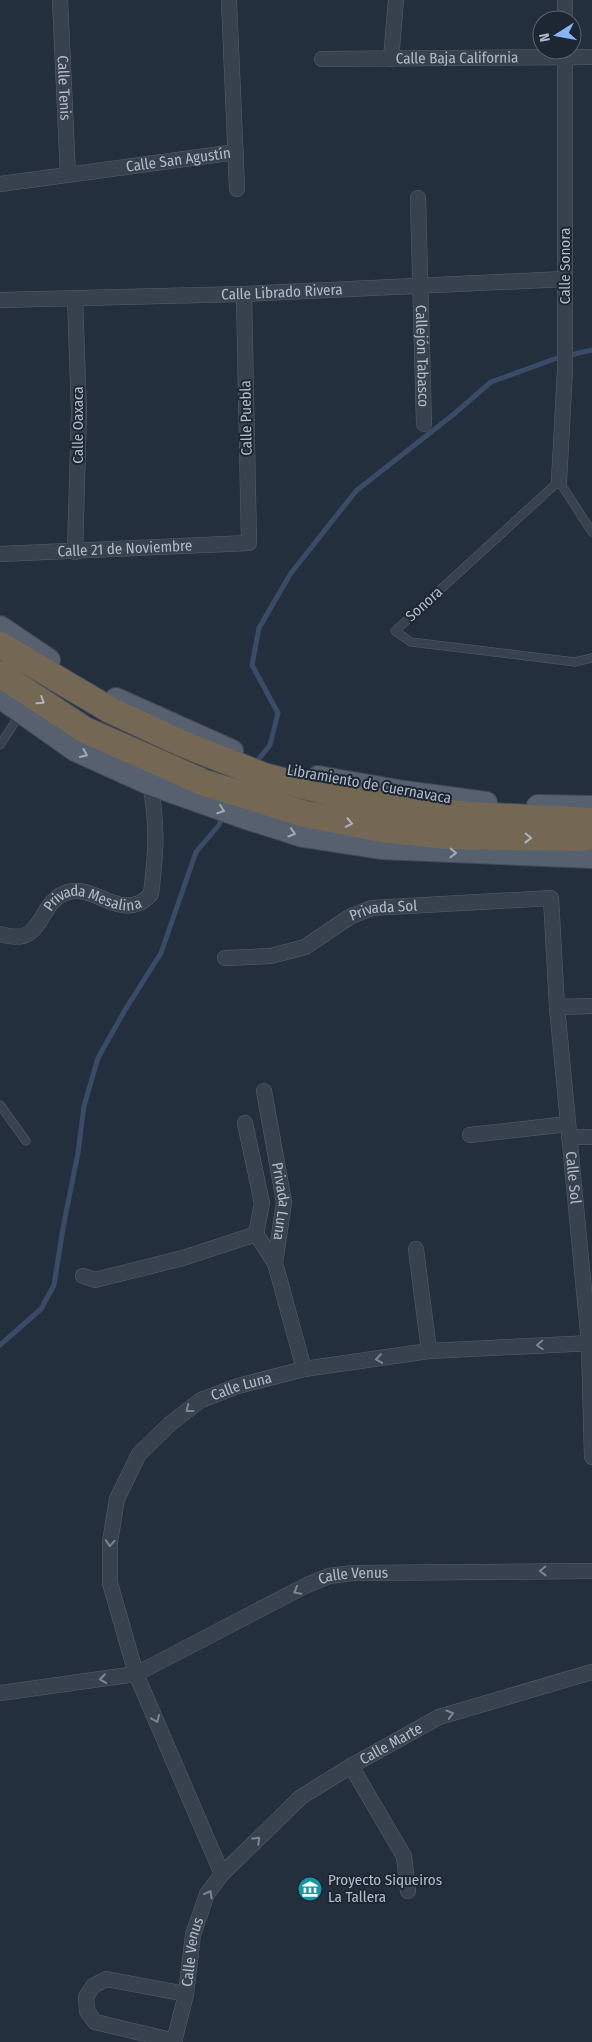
<svg xmlns="http://www.w3.org/2000/svg" width="592" height="2042" font-family="'Fira Sans Condensed',sans-serif">
<style>
.lines{fill:none;stroke-linecap:round;stroke-linejoin:round}
.stream{stroke:#394c67;stroke-width:5}
.lane-casing{stroke:#565f6c;stroke-width:9}
.street-casing{stroke:#565f6c;stroke-width:16}
.primary-casing{stroke:#414a57;stroke-width:24}
.highway-casing{stroke:#434c59;stroke-width:28}
.lane{stroke:#38414e;stroke-width:8}
.street{stroke:#38414e;stroke-width:15}
.primary{stroke:#56606e;stroke-width:22}
.highway{stroke:#746855;stroke-width:26}
.oneway{stroke:#aeb4bd}
.oneway2{stroke:#a1aab7}
.oneway3{stroke:#7c8592}
.labels{text-anchor:middle;stroke-width:4;stroke-linejoin:round;paint-order:stroke}
.street-label{font-size:15px;fill:#b4bcc9;stroke:#1d2633}
.poi-label{font-size:15px;fill:#b4bcc9;stroke:#1d2633;text-anchor:start}
</style>
<rect width="100%" height="100%" fill="#242f3e"/>
<g class="lines">
<!-- stream -->
<g class="stream">
<polyline points="254,765 270,745 278,713 252,665 259,628 291,573 356,491 454,414 491,382 557,358 592,350"/>
<polyline points="0,1345 41,1309 54,1285 63,1228 78,1153 84,1106 98,1058 125,1010 161,953 196,852 219,825 223,817"/>
</g>
<defs>
<g id="lane">
<polyline points="592,532 559,481 395,631 411,642 575,662 592,658"/>
<polyline points="0,745 21,713"/>
<polyline points="0,1105 26,1141"/>
</g>
<g id="street">
<path id="s1" d="M60 0 68 175"/>
<polyline points="229,0 237,189"/>
<polyline points="565,0 565,20"/>
<path id="s2" d="M322 59 592 57"/>
<polyline points="391,59 396,0"/>
<path id="s3" d="M0 184 236 152"/>
<path id="s4" d="M418 198 424 424"/>
<polyline points="75,298 79,412 75,552"/>
<path id="s5" d="M0 300 244 294 565 279"/>
<polyline points="559,481 565,370 565,50"/>
<path id="s6" d="M0 554 249 543 244 294"/>
<path id="s7" d="M0 934C46 949 36 901 68 892 92 885 115 914 139 903 143 902 148 897 151 894 156 853 158 825 150 784"/>
<path id="s8" d="M225 958 271 956 305 947 351 916 372 908 551 898 557 1007 589 1343 592 1457"/>
<polyline points="557,1007 592,1006"/>
<path id="s9" d="M264 1091 284 1202 275 1263 304 1369"/>
<polyline points="245,1123 262,1203 256,1234"/>
<polyline points="470,1135 568,1124"/>
<polyline points="570,1137 592,1137"/>
<polyline points="416,1249 429,1351"/>
<polyline points="83,1276 95,1280 183,1258 256,1234 275,1263"/>
<path id="s10" d="M0 1693 136 1674 307 1585 329 1576 353 1573 592 1571"/>
<polyline points="351,1766 404,1856 408,1891"/>
<path id="s11" d="M222 1874 136 1674 110 1583V1542L117 1499 139 1454 171 1423 201 1400 238 1386 304 1369 429 1351 592 1343"/>
<polyline points="175,2041 95,2022 87,2011 86,1997 93,1986 106,1979 186,1994"/>
<path id="s12" d="M174 2042 186 1994 193 1935 207 1894 222 1874 301 1797 351 1766 439 1717 592 1672"/>
</g>
<g id="primary">
<polyline points="0,627 49,660"/>
<polyline points="0,697 75,750 150,784 246,818 303,836 381,848 592,857"/>
<polyline points="116,699 232,751"/>
<polyline points="318,777 404,792 486,803"/>
<polyline points="538,806 592,807"/>
</g>
<g id="highway">
<polyline points="0,645 110,710 183,744 264,776 331,793 402,808 470,815 592,821"/>
<polyline points="0,674 85,730 205,783 305,814 381,829 447,836 584,838"/>
</g>
</defs>
<!-- lane casing -->
<use href="#lane" class="lane-casing"/>
<!-- street casing -->
<use href="#street" class="street-casing"/>
<!-- primary casing -->
<use href="#primary" class="primary-casing"/>
<!-- highway casing -->
<use href="#highway" class="highway-casing"/>
<!-- lane -->
<use href="#lane" class="lane"/>
<!-- street -->
<use href="#street" class="street"/>
<!-- primary -->
<use href="#primary" class="primary"/>
<!-- highway -->
<use href="#highway" class="highway"/>
</g>
<!-- one-way arrows -->
<defs><path id="oneway-chevron" d="M-2-3.5L2.5 0L-2 3.5" fill="none" stroke-width="1.6" stroke-linecap="round" stroke-linejoin="round" transform="scale(1.25)"/></defs>
<g class="oneway">
<use href="#oneway-chevron" transform="translate(41 701) rotate(33)"/>
<use href="#oneway-chevron" transform="translate(349 823) rotate(11)"/>
<use href="#oneway-chevron" transform="translate(528 838) rotate(1)"/>
</g>
<g class="oneway2">
<use href="#oneway-chevron" transform="translate(84 754) rotate(24)"/>
<use href="#oneway-chevron" transform="translate(221 810) rotate(20)"/>
<use href="#oneway-chevron" transform="translate(292 833) rotate(17)"/>
<use href="#oneway-chevron" transform="translate(453 853) rotate(2)"/>
</g>
<g class="oneway3">
<use href="#oneway-chevron" transform="translate(540 1345) rotate(177)"/>
<use href="#oneway-chevron" transform="translate(379 1359) rotate(172)"/>
<use href="#oneway-chevron" transform="translate(189 1409) rotate(142)"/>
<use href="#oneway-chevron" transform="translate(110 1543) rotate(94)"/>
<use href="#oneway-chevron" transform="translate(543 1571) rotate(179)"/>
<use href="#oneway-chevron" transform="translate(297 1591) rotate(152)"/>
<use href="#oneway-chevron" transform="translate(103 1679) rotate(172)"/>
<use href="#oneway-chevron" transform="translate(450 1714) rotate(-16)"/>
<use href="#oneway-chevron" transform="translate(156 1719) rotate(67)"/>
<use href="#oneway-chevron" transform="translate(257 1840) rotate(-44)"/>
<use href="#oneway-chevron" transform="translate(209 1894) rotate(-61)"/>
</g>
<!-- icons -->
<defs>
<symbol id="museum-disc" viewBox="-11 -11 22 22"><circle r="9.5" fill="#0f9aa8" stroke="#1d2633"/><path d="M0-6L6-3V-2H-6V-3ZM-5-1h2V3h-2ZM-1-1h2V3h-2ZM3-1h2V3H3ZM-6 4H6V6H-6Z" fill="#fff"/></symbol>
</defs>
<g fill-rule="evenodd">
<use href="#museum-disc" x="296" y="1875" width="28" height="28"/>
</g>
<g class="labels">
<!-- street labels -->
<g class="street-label">
<text dy="5" stroke="none"><textPath href="#s2" startOffset="135">Calle Baja California</textPath></text>
<text dy="5" stroke="none"><textPath href="#s1" startOffset="88">Calle Tenis</textPath></text>
<text dy="5" stroke="none"><textPath href="#s3" startOffset="180">Calle San Agustín</textPath></text>
<text transform="translate(565 266) rotate(-90)" y="5">Calle Sonora</text>
<text dy="5" stroke="none"><textPath href="#s5" startOffset="282">Calle Librado Rivera</textPath></text>
<text dy="5" stroke="none"><textPath href="#s4" startOffset="158">Callejón Tabasco</textPath></text>
<text transform="translate(246 418) rotate(-91)" y="5">Calle Puebla</text>
<text transform="translate(78 425) rotate(-90)" y="5">Calle Oaxaca</text>
<text dy="5" stroke="none"><textPath href="#s6" startOffset="125">Calle 21 de Noviembre</textPath></text>
<text transform="translate(424 604) rotate(-42)" y="5">Sonora</text>
<text transform="translate(369 784) rotate(10)" y="5">Libramiento de Cuernavaca</text>
<text dy="5" stroke="none"><textPath href="#s7" startOffset="112">Privada Mesalina</textPath></text>
<text dy="5" stroke="none"><textPath href="#s8" startOffset="170">Privada Sol</textPath></text>
<text dy="5" stroke="none"><textPath href="#s8" startOffset="619">Calle Sol</textPath></text>
<text dy="5" stroke="none"><textPath href="#s9" startOffset="112">Privada Luna</textPath></text>
<text dy="5" stroke="none"><textPath href="#s11" startOffset="572">Calle Luna</textPath></text>
<text dy="5" stroke="none"><textPath href="#s10" startOffset="378">Calle Venus</textPath></text>
<text dy="5" stroke="none"><textPath href="#s12" startOffset="392">Calle Marte</textPath></text>
<text dy="5" stroke="none"><textPath href="#s12" startOffset="92">Calle Venus</textPath></text>
</g>
<!-- poi labels -->
<g class="poi-label">
<text x="328" y="1885">Proyecto Siqueiros<tspan x="328" dy="17">La Tallera</tspan></text>
</g>
</g>
<!-- north arrow -->
<g transform="translate(557 35) rotate(259)"><circle r="24" fill="#1d2633" stroke="#59626f"/>
<path d="M0-4L9 19L0 12L-9 19Z" fill="#8ab4f8"/>
<text y="-8" font-size="14" font-weight="bold" text-anchor="middle" fill="#b4bcc9">N</text>
</g>
</svg>
